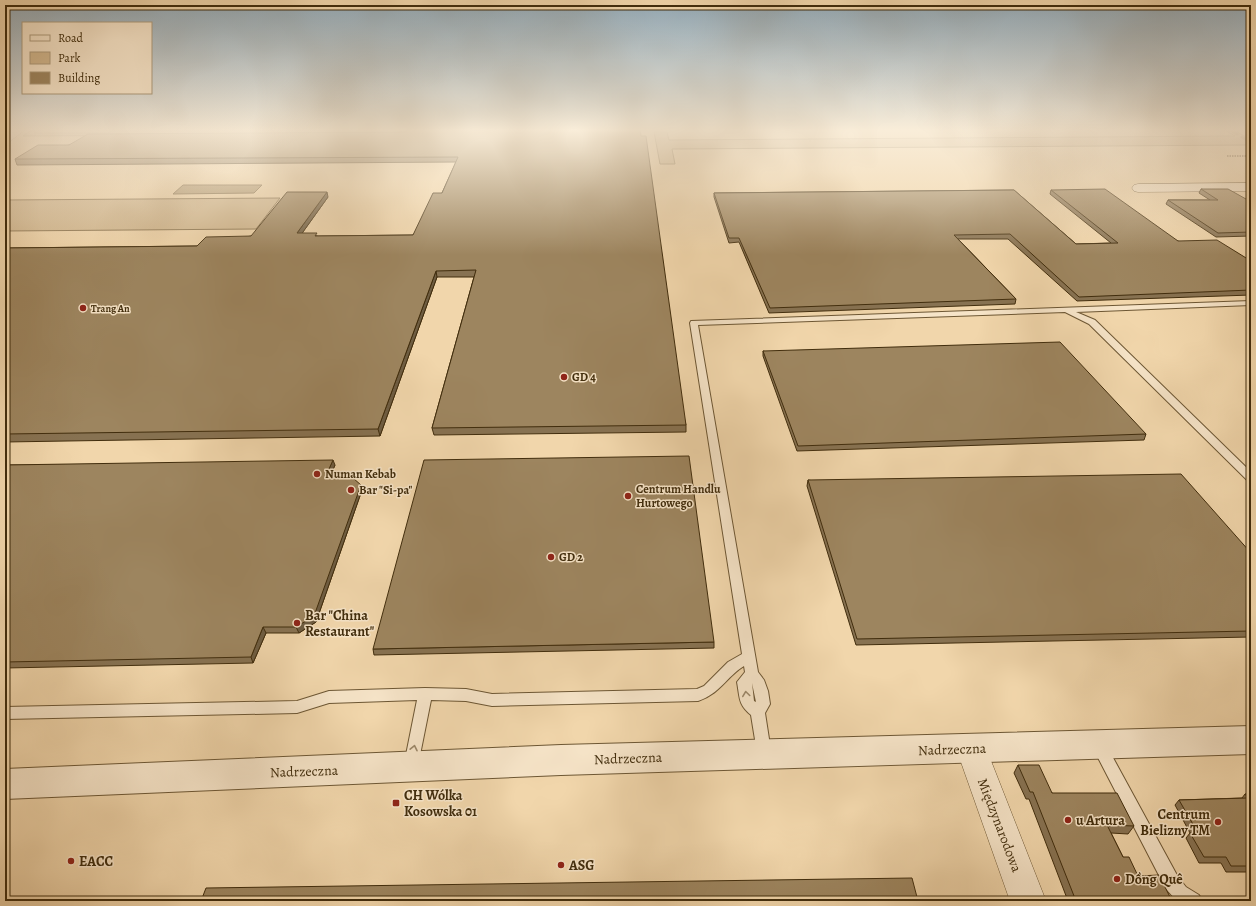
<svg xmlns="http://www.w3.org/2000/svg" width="1256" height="906" font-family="Alegreya,serif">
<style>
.green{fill:#d3b990;stroke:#8a734e}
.water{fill:#b59d75;stroke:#87704b}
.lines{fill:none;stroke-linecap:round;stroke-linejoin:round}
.stream{stroke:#87704b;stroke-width:3}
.service-casing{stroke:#6d5734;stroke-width:2}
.minor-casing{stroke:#6d5734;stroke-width:1}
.tertiary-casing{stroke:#6d5734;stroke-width:2}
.path{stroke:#412d0d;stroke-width:1.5;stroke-dasharray:1.5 1;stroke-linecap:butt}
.service{fill:#f6e4c8;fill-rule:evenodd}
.minor{fill:#f6e4c8;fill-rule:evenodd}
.tertiary{fill:#f6e4c8;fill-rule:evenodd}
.wall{fill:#877252;stroke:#412d0d}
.shaded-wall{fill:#6e5d42;stroke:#412d0d}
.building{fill:#9d855f;stroke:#412d0d}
.oneway{stroke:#9c886a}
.poi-dot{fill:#8f2418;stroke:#f6e4c8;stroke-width:1.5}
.labels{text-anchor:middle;stroke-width:3;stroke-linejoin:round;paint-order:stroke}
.far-poi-label{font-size:10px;font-weight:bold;fill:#412d0d;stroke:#f6e4c8;text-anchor:start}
.poi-label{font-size:12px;font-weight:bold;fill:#412d0d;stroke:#f6e4c8;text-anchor:start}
.near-poi-label{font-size:14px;font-weight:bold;fill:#412d0d;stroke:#f6e4c8;text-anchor:start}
.near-street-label{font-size:14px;fill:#412d0d;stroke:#f6e4c8}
</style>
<rect width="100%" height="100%" fill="#f1d6ab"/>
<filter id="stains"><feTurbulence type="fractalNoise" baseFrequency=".005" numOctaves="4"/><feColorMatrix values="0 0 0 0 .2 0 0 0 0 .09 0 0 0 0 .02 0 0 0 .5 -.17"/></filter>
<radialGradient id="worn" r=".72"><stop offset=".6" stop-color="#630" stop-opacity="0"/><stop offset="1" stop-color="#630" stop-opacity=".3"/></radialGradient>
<!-- green -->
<g class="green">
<polygon points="33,129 42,129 34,133 108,133 115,129 368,129 365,134 23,136"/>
<polygon points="1223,129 1232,129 1244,136 1251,136 1251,147 1247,145 672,149 675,164 660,164 654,132 667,132 669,140 1235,136"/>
<polygon points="280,198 256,229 5,231 5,200"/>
</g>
<!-- water -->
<polygon class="water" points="183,185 262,185 254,193 173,194"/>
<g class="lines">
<!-- stream -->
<g class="stream">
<polyline points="1229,129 1237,134"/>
<polyline points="1242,137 1251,142"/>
</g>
<defs>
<g id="service">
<path d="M1251 301V305L1076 312 1095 320 1251 472V481L1247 480 1089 324 1065 312 698 325 758 672 764 680 768 691 770 704 765 713 771 752 769 757 764 758 759 757 757 752 751 715C738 704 740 698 737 682L745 672 744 666C725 678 721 693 698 701L492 706 466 701 431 700 418 765 416 770 411 772 406 770 404 765 417 700 329 703 297 713 5 719V707L297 701 329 691 425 688 466 689 492 694 697 689 704 686 728 662 742 654 690 323 691 321ZM752 683 756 702 754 701Z"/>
<polygon points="1100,742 1105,743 1178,877 1186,887 1199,895 1202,901 1177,901 1166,889 1093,748 1095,743"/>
</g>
<g id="minor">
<polygon points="15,129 26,129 9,142 5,143 5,135"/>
<polygon points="1251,183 1251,191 1138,192 1134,191 1132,188 1134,185 1138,184"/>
<polygon points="971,734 982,738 986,748 1046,901 1010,901 956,748 960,738"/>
</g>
<polygon id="tertiary" points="1251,726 1251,754 561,775 5,799 5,769 561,745"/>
</defs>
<!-- service casing -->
<use href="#service" class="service-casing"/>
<!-- minor casing -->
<use href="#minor" class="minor-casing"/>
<!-- tertiary casing -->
<use href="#tertiary" class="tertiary-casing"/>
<!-- path -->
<polyline class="path" points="1227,156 1251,156"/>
<!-- service -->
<use href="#service" class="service"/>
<!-- minor -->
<use href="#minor" class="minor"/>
<!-- tertiary -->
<use href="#tertiary" class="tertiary"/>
</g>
<!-- wall -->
<g class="wall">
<polygon points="610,130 686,425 686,432 434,435 432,428 474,277 437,277 380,436 5,442 5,248 197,246 251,236 328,197 302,233 318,236 413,235 442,193 456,162 17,165 15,159 69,145 406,132"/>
<polygon points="1201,189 1246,199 1251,199 1251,236 1216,237 1166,204 1168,200 1210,200 1199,193"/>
<polygon points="1014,190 1076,244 1111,243 1050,194 1051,190 1178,241 1251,261 1251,295 1077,301 1008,239 958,239 1016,299 1015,304 769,313 739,242 729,243 714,197 714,193"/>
<polygon points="763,351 1146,434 1144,440 797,451 763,356"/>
<polygon points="5,465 335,465 329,478 362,490 316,622 299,633 266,633 253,663 5,668"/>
<polygon points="808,480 1251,553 1251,637 856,645 807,486"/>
<polygon points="714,642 714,648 374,655 373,649"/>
<polygon points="1018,765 1052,793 1134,826 1128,834 1111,833 1123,857 1138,876 1172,901 1068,901 1029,799 1026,799 1014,773"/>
<polygon points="1245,794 1251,794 1251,872 1226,872 1221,863 1199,863 1186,838 1190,833 1175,805 1179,800 1242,798"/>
</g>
<!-- shaded-wall -->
<g class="shaded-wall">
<polygon points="327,192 328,197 298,239 297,233"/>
<polygon points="436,271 437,277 380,436 378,429"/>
<polygon points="333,460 335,465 327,484 325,478"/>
<polygon points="361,485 362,490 316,622 299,633 296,627"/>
<polygon points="263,627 266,633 253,663 251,657"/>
</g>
<!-- building -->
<g class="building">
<polygon points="408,129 610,129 610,130 640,129 641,136 646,136 686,425 432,428 476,270 436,271 378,429 5,434 5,248 197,246 206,237 251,236 287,192 327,192 297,233 317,233 315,236 413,235 433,193 442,193 458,157 15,159 38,145 69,145 88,134 406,132"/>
<polygon points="1105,189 1178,241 1217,240 1251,261 1251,290 1079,297 1010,234 954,235 1016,299 770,308 739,238 729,238 714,193 1014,190 1076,244 1118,243 1051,190"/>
<polygon points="1201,189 1228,189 1246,199 1251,199 1251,232 1218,233 1168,200 1218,200"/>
<polygon points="1060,342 1146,434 798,446 763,351"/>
<polygon points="689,456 714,642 373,649 424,460"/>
<polygon points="333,460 325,478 353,478 361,485 314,616 296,627 263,627 251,657 5,662 5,465"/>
<polygon points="1181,474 1251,553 1251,631 857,639 808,480"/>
<polygon points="1018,765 1039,765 1052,793 1117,793 1134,826 1107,825 1123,857 1129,857 1138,876 1159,875 1172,901 1076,901 1033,792 1030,792"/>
<polygon points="1245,794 1251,794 1251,866 1231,866 1226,857 1204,857 1190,833 1198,833 1179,800 1248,798"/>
<polygon points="912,878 918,901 201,901 206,888"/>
</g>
<!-- one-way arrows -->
<defs><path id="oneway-chevron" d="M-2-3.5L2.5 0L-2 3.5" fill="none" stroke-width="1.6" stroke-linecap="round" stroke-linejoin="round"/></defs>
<g class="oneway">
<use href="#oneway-chevron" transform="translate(746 694) rotate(-98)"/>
<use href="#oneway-chevron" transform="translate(414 748) rotate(-78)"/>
</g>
<!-- sky -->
<linearGradient id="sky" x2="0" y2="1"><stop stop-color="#93abba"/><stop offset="0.51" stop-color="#f9edd9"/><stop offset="1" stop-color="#f9edd9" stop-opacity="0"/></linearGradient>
<rect width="1256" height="255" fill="url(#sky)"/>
<!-- markers -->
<g class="poi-dot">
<circle cx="83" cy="308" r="4"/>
<circle cx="564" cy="377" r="4"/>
<circle cx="317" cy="474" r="4"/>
<circle cx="351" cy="490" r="4"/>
<circle cx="628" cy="496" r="4"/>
<circle cx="551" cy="557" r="4"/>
<circle cx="297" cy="623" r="4"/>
<rect x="392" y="799" width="8" height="8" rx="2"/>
<circle cx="1068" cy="820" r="4"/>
<circle cx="1218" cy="822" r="4"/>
<circle cx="71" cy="861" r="4"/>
<circle cx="561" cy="865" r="4"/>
<circle cx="1117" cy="879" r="4"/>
</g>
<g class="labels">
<!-- far-poi labels -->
<g class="far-poi-label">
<text x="91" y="312">Trang An</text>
</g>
<!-- poi labels -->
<g class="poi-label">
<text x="572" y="381">GD 4</text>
<text x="325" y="478">Numan Kebab</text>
<text x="636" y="493">Centrum Handlu<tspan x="636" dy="14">Hurtowego</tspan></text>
<text x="359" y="494">Bar "Si-pa"</text>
<text x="559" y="561">GD 2</text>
</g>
<!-- near-poi labels -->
<g class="near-poi-label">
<text x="305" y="620">Bar "China<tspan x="305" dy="16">Restaurant"</tspan></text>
<text x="404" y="800">CH Wólka<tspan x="404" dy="16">Kosowska 01</tspan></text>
<text x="1210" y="819" text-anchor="end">Centrum<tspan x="1210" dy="16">Bielizny TM</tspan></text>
<text x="1076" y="825">u Artura</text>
<text x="79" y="866">EACC</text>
<text x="569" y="870">ASG</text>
<text x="1125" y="884">Dồng Quê</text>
</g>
<!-- near-street labels -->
<g class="near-street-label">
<text transform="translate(952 749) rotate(-2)" y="5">Nadrzeczna</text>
<text transform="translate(628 758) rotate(-2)" y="5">Nadrzeczna</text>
<text transform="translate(304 771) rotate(-2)" y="5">Nadrzeczna</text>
<text transform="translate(1000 825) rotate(69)" y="5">Międzynarodowa</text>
</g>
</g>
<!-- margin -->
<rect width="1256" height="906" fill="none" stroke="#f1d6ab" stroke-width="20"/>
<rect x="6" y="6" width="1244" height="894" fill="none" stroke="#412d0d" stroke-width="2"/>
<rect x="10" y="10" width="1236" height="886" fill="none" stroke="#412d0d"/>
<!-- legend -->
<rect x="22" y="22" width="130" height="72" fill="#f6e4c8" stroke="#ae9b7d"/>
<rect x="30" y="35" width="20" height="6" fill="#f6e4c8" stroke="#ae9b7d"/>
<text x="58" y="42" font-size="12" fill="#412d0d">Road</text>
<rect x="30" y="52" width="20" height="12" fill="#d3b990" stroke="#ae9b7d"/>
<text x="58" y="62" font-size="12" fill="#412d0d">Park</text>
<rect x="30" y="72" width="20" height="12" fill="#9d855f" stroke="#ae9b7d"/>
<text x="58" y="82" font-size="12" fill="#412d0d">Building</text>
<rect width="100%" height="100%" filter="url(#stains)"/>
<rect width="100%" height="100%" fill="url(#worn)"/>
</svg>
